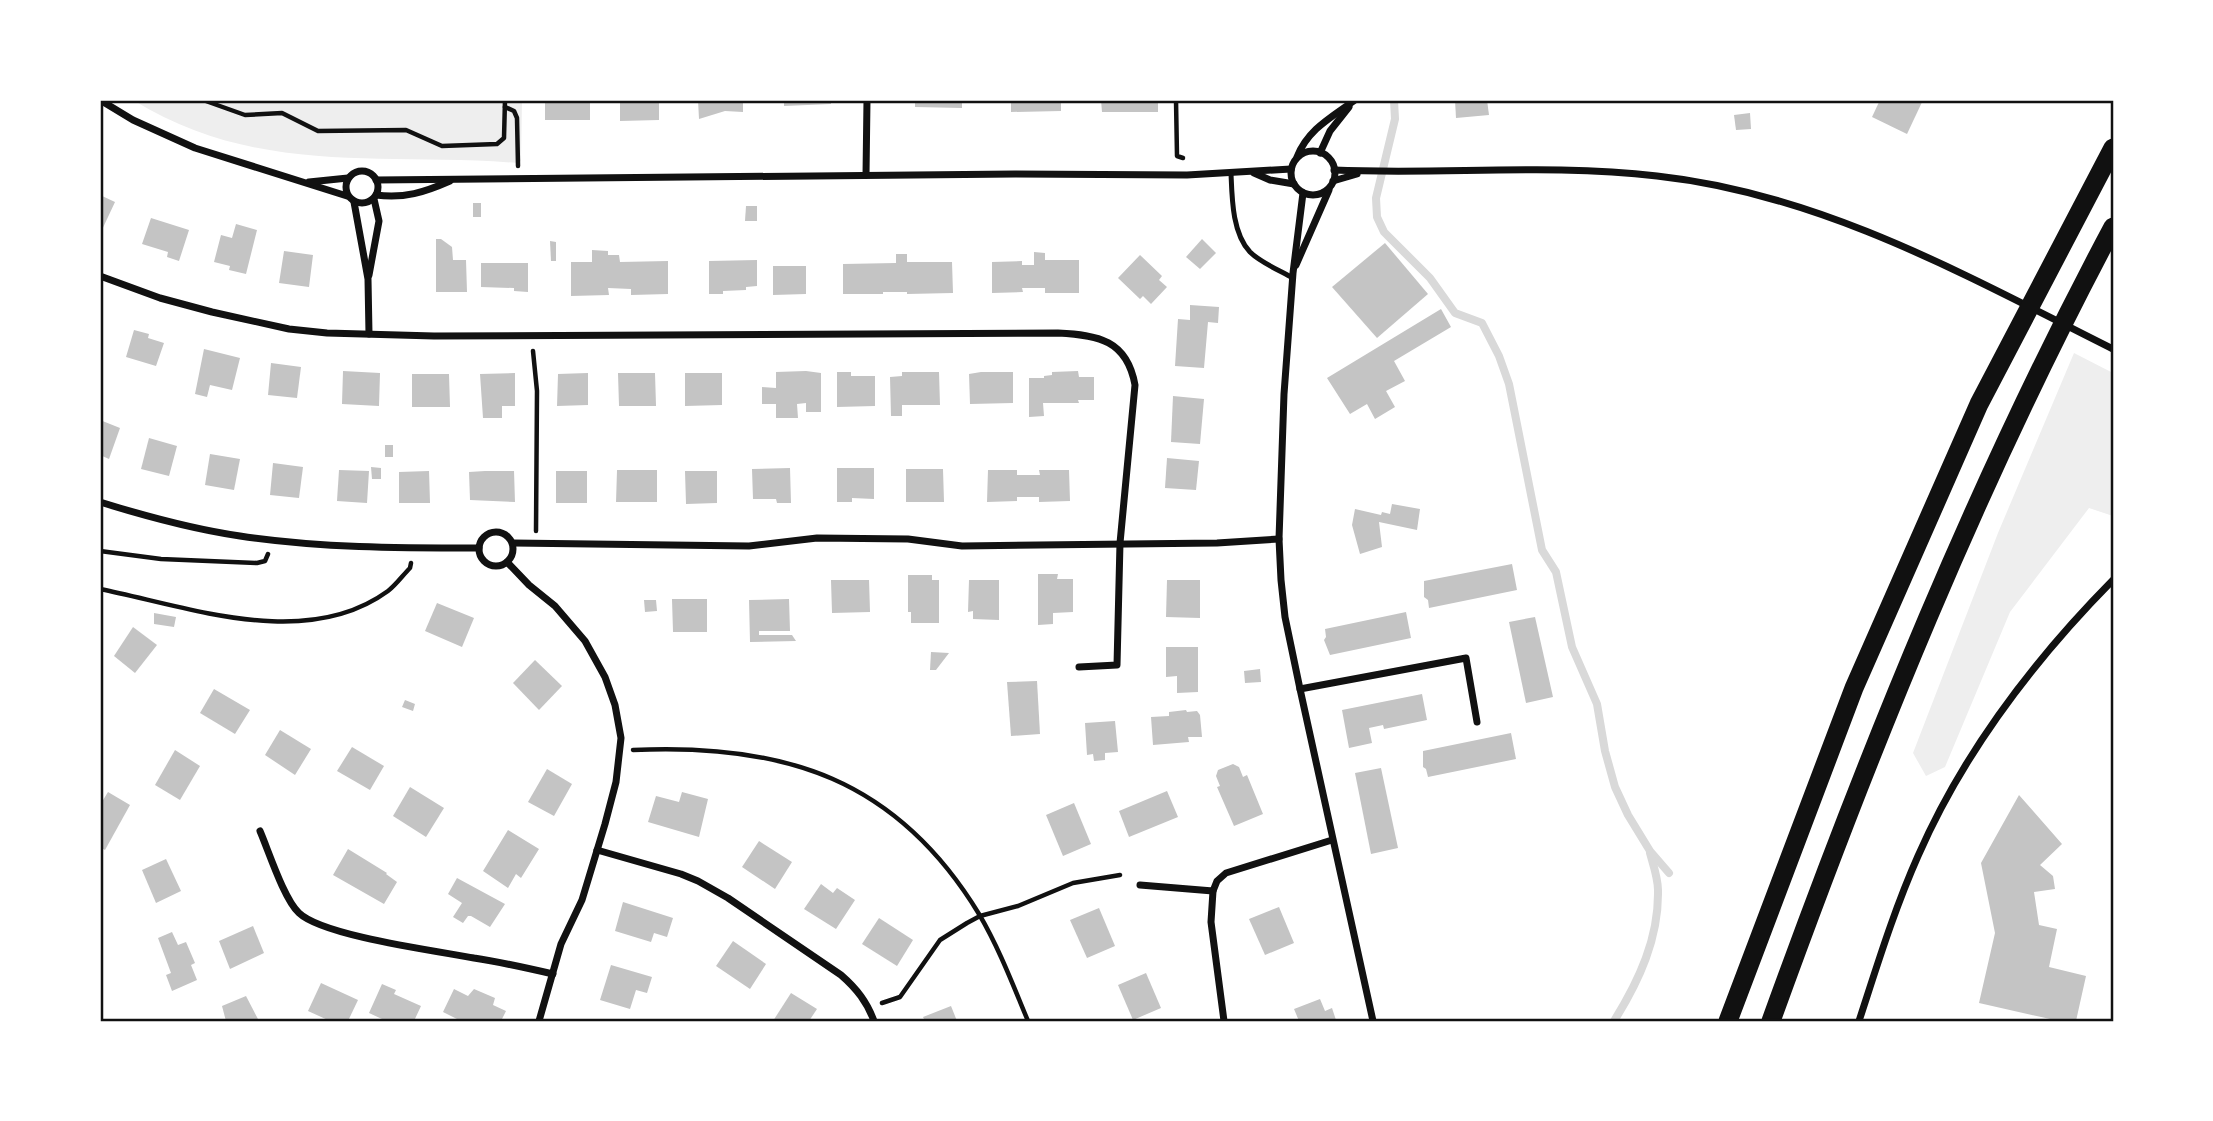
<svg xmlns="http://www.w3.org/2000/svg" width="2213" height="1121" font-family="'Fira Sans',sans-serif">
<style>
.green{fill:#eee}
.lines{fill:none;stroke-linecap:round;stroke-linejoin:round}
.stream{stroke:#d9d9d9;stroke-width:8}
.building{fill:#c4c4c4}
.path{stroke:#111;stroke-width:4.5}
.service{stroke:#111;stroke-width:5}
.minor{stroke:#111;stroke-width:7}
.trunk{stroke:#111;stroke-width:19}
.neatline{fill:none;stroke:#111;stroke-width:2.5}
</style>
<rect width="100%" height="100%" fill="#fff"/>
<!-- green -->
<g class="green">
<path d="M133 100H522L521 161 518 163C381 152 258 177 133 100Z"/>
<polygon points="2074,353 2113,373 2113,516 2089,508 2010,612 1945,767 1926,776 1913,753 1998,533"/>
</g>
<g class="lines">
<!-- stream -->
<g class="stream">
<polyline points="1394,100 1395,119 1376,198 1377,217 1384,232 1430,278 1455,313 1482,323 1499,356 1509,384 1542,550 1556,572 1572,647 1597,704 1605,751 1615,787 1628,815 1650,851 1669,873"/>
<path d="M1614 1021C1639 981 1659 938 1658 890 1658 878 1653 864 1650 853"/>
</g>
</g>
<!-- building -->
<g class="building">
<rect x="545" y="100" width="45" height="20"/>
<polygon points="620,100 659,100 659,120 620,121"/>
<polygon points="698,100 743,100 743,112 725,111 699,119"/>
<polygon points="784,100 831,100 831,104 784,106"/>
<polygon points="915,100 962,100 962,108 915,107"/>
<polygon points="1011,100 1061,100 1061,111 1011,112"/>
<polygon points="1101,100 1158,100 1158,112 1102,112"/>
<polygon points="1455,100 1487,100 1489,115 1456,118"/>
<polygon points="1880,100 1923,100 1907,134 1872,117"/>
<polygon points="1750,113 1751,129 1736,130 1734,115"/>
<polygon points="100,195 115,202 100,234"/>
<rect x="473" y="203" width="8" height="14"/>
<polygon points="746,206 757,206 757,221 745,221"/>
<polygon points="151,218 189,230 179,261 167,257 168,252 142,244"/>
<polygon points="236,224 257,230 246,274 229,270 230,266 214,262 221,235 232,238"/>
<polygon points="436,239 441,239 452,247 453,260 466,260 467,292 436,292"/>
<polygon points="1202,239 1216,253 1200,269 1186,257"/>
<polygon points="550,241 556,242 556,261 551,261"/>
<polygon points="1385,243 1428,294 1377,338 1332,287"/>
<polygon points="592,250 608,251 608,255 619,255 620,262 668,261 668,294 631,295 631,289 608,288 609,295 571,296 571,262 592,262"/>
<polygon points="284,251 313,255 309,287 279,283"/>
<polygon points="1034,252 1045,253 1045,260 1079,260 1079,293 1045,293 1045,288 1022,288 1023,292 992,293 992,262 1022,261 1022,265 1034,265"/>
<polygon points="896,254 907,254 907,262 952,262 953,293 907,294 907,292 883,292 883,294 843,294 843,264 896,263"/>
<polygon points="1140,255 1162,276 1159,280 1167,287 1151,304 1143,296 1140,299 1118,278"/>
<polygon points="757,260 757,286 746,287 746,290 723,291 723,294 709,294 709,261"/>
<polygon points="481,263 528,263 528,292 514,291 514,288 481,287"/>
<polygon points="773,266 806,266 806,294 773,295"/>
<polygon points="1190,305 1219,307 1218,323 1208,322 1204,368 1175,366 1178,319 1190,320"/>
<polygon points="1441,309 1451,327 1394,361 1405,381 1386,391 1395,407 1375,419 1367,404 1350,414 1327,378"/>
<polygon points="134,330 149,334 148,338 164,343 156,366 126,357"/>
<polygon points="204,349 240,358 232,390 210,385 207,397 195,394"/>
<polygon points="271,363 301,367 297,398 268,395"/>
<polygon points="343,371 380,373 379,406 342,404"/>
<polygon points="806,371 821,373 821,412 806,412 806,403 797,404 798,418 776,418 776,404 762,404 762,387 776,388 776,372"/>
<polygon points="1078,371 1079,377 1094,377 1094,400 1078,400 1079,403 1043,403 1044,416 1029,417 1029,378 1044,378 1044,376 1052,375 1052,372"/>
<polygon points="837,372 851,372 851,376 875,376 875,406 837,407"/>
<polygon points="902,372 939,372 940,405 902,405 902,416 891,416 890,377 902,376"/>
<polygon points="981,372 1013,372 1013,403 970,404 969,374"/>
<polygon points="515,373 515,406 502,406 502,418 483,418 480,374"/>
<polygon points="588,373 588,405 557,406 558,374"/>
<polygon points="618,373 655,373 656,406 619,406"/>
<polygon points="685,373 722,373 722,405 685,406"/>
<polygon points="412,374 449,374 450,407 412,407"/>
<polygon points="1173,396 1204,399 1200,444 1171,442"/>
<polygon points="100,420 120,428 109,459 100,455"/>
<polygon points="149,438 177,446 169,476 141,469"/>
<rect x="385" y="445" width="8" height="12"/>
<polygon points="210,454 240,459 234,490 205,485"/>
<polygon points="1167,458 1199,461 1196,490 1165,488"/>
<polygon points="273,463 303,467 299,498 270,495"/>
<polygon points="371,467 381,468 381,479 372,479"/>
<polygon points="790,468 791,503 777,503 776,499 753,499 752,469"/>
<polygon points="837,468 874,468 874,499 852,498 852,502 837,502"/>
<polygon points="906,469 943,469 944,502 906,502"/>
<polygon points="339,470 369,471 367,503 337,501"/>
<polygon points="617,470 657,470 657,502 616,502"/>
<polygon points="988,470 1017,470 1017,475 1040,475 1039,470 1069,470 1070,501 1039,502 1039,497 1017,497 1017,501 987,502"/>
<polygon points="429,471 430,503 399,503 399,472"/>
<polygon points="485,471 514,471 515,502 470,500 469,472"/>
<rect x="556" y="471" width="31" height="32"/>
<polygon points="685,471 717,471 717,503 686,504"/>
<polygon points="1392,504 1420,509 1417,530 1379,522 1382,547 1360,554 1352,525 1355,509 1381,515 1382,512 1390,514"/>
<polygon points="1512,564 1517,590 1429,608 1428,600 1424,597 1424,581"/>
<polygon points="1038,574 1058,574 1057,579 1073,579 1073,612 1053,613 1053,624 1038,625"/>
<polygon points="908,575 932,575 932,580 939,580 939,623 911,623 911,612 908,612"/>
<polygon points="831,580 869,580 870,612 832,613"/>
<polygon points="969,580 999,580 999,620 973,619 973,611 968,612"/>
<polygon points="1167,580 1200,580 1200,618 1166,617"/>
<polygon points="672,599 707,599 707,632 673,632"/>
<polygon points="789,599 790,631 759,631 759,635 792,635 796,641 750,642 749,600"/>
<polygon points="644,600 656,600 657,611 645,612"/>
<polygon points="437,603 474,618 462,647 425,631"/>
<polygon points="1406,612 1411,638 1330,655 1324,640 1326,637 1325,629"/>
<polygon points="154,613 176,617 174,627 154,624"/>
<polygon points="1535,617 1553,697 1526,703 1509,622"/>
<polygon points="133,627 157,645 135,673 114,656"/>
<polygon points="1166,647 1198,647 1198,692 1177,693 1177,676 1166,677"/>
<polygon points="931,652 949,653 936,670 930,670"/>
<polygon points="535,660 562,686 539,710 513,683"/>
<polygon points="1260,669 1261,682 1245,683 1244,671"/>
<polygon points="1037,681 1040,734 1011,736 1007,682"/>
<polygon points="214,689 250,710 235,734 200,713"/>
<polygon points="1422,694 1427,720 1384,729 1383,725 1369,728 1372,743 1349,748 1342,710"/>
<polygon points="405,700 415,704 413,711 402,707"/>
<polygon points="1186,710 1187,712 1197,711 1200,715 1202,737 1188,737 1189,742 1153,745 1151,717 1169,716 1169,712"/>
<polygon points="1115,721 1118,752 1105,753 1105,760 1094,761 1093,754 1087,755 1085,723"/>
<polygon points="280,730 311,749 295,775 265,755"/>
<polygon points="1511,733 1516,759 1428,777 1426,769 1423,767 1423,751"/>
<polygon points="352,747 384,766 370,790 337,771"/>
<polygon points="175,750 200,766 180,800 155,785"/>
<polygon points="1233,764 1239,767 1243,777 1247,775 1263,814 1234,826 1217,787 1220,786 1216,776 1218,770"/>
<polygon points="1381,768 1398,848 1371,854 1355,773"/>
<polygon points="547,769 572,784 554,816 528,802"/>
<polygon points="410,787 444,808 426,837 393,816"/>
<polygon points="1167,791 1178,817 1129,837 1119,811"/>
<polygon points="108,792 130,805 105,850 100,847 100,805"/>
<polygon points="682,792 708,799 699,837 648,822 656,796 679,802"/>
<polygon points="2019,795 2062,844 2040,865 2053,876 2055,889 2034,892 2039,925 2057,929 2049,967 2086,976 2076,1021 2059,1021 1979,1003 1995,933 1981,863"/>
<polygon points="1074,803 1091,844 1063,856 1046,815"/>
<polygon points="508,830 539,849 521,878 516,874 508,888 483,871"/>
<polygon points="759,841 792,862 775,889 742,867"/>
<polygon points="348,849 387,873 386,874 397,882 384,904 333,875"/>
<polygon points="166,859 181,891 156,903 142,870"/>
<polygon points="457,878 505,904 490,927 471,916 468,916 463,923 453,917 462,903 448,894"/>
<polygon points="821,884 833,893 837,888 855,900 836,929 804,909"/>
<polygon points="623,902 673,918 667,937 654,933 651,942 615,931"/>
<polygon points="1279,907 1294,943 1265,955 1249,919"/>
<polygon points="1099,908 1115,946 1087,958 1070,920"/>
<polygon points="879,918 913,940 897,966 862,944"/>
<polygon points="253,926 264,953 230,969 219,941"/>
<polygon points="172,932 178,945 186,942 195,963 191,965 197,980 172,991 166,975 171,973 158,938"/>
<polygon points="733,941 766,964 750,989 716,966"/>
<polygon points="611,965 652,977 647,993 636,990 630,1009 600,1000"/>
<polygon points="1146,973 1161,1008 1133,1020 1118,985"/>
<polygon points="321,983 358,1000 348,1021 330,1021 308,1011"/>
<polygon points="382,984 396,990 394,994 421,1006 414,1021 381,1021 382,1019 369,1013"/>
<polygon points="454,989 468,996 474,989 495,998 493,1005 506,1011 501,1021 461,1021 443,1012"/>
<polygon points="791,993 817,1009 809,1021 773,1021"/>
<polygon points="246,996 259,1021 226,1021 222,1006"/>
<polygon points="1320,999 1325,1011 1332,1008 1336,1020 1299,1021 1294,1009"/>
<polygon points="951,1006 957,1021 925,1021 923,1017"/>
</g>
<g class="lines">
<!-- path -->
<g class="path">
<polyline points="203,100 245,115 282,113 318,131 406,130 442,146 497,144 504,138 505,100"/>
<polyline points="1176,100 1177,156 1183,158"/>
<polyline points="505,107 514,111 517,118 518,166"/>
<polyline points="533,351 537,391 536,531"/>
<polyline points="100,551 161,559 257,563 265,561 268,554"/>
<path d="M100 589C189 607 306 651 388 591 396 585 403 575 410 568L411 563"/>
<path d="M633 750C785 743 897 779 979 914 999 948 1013 985 1028 1021"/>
<polyline points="882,1003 900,997 940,940 967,923 980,916 1018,906 1073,883 1120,875"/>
</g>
<!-- service -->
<path class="service" d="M1231 173C1232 197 1232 233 1250 252 1261 263 1279 270 1293 278"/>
<!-- minor -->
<g class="minor">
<polyline points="100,100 133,120 195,148 347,196"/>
<circle cx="1313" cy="173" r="22"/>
<polyline points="1320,153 1330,131 1349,107"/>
<path d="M1297 157C1308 129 1332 117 1355 100"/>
<path d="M1334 170C1442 175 1550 163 1657 176 1822 194 1967 276 2113 349"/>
<circle cx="362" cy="187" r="16"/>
<polyline points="1254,173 1270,180 1294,184"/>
<polyline points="866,175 867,100"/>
<polyline points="376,180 1015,174 1187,175 1291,169"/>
<polyline points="1333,181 1357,174"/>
<polyline points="309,182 348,178"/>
<polyline points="1303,193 1293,273 1284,394 1279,539 1281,580 1285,617 1300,689 1373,1021"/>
<path d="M376 195C404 199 425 192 450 181"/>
<polyline points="354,202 368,279 369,334"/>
<polyline points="1296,265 1329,190"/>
<polyline points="369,275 379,221 374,199"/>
<path d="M100 276 160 298 212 312 289 329 327 333 434 336 1058 333C1098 335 1127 340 1135 385L1120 543 1117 665 1079 667"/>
<path d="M100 502C145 516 192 529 240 536 319 548 399 548 479 548"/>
<circle cx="496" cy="549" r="17"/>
<polyline points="513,543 749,546 817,538 908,539 962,546 1217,543 1279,539"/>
<polyline points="507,562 529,585 555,606 585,641 605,677 615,705 621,738 616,782 605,824 582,900 561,944 539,1021"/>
<polyline points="1300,689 1466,658 1477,722"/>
<path d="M260 831C269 852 284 899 299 913 323 936 437 951 474 958 501 962 527 968 553 974"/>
<path d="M597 850 681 874 698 881 728 898 841 975C857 989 867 1002 874 1021"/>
<polyline points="1140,885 1213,891 1217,881 1226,873 1332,840"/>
<polyline points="1213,891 1211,922 1224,1021"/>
<path d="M1859 1021C1877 966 1894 910 1918 856 1964 751 2033 661 2113 580"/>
</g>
<!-- trunk -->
<g class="trunk">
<polyline points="1728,1021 1854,688 1979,404 2113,148"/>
<path d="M1771 1021C1869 750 1977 482 2113 227"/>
</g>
</g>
<!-- border -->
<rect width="2213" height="1121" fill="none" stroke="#ffffff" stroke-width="203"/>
<rect x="102" y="102" width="2010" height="918" class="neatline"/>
</svg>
